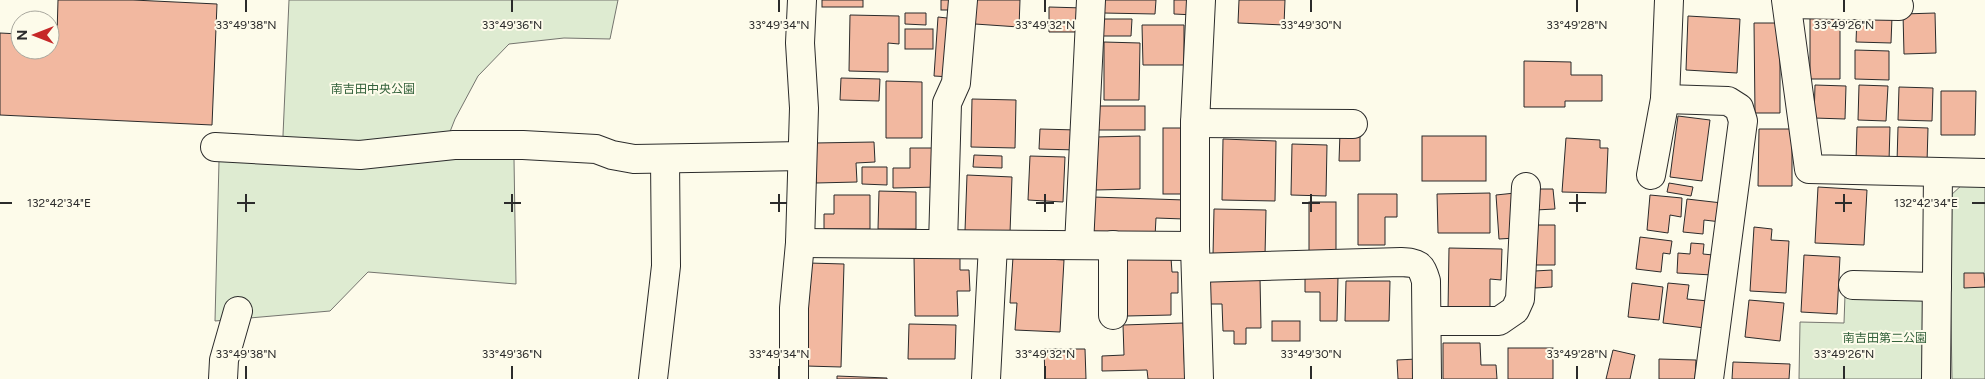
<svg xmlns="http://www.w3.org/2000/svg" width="1985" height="379" font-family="Figtree,'Noto Sans JP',sans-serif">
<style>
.green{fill:#deebd1;stroke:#74746e}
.building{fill:#f2b8a0;stroke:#2b2b2b}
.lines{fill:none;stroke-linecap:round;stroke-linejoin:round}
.minor-casing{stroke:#2b2b2b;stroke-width:30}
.minor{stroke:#fdfbea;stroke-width:28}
.ticks{fill:none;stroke:#2b2b2b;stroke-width:2}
.labels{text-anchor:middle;stroke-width:4;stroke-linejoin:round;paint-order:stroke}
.park-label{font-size:12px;fill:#34623c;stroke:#fdfbea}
.ticks-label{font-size:12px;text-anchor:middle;fill:#2b2b2b;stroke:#fdfbea;stroke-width:4;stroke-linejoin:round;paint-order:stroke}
</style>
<rect width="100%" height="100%" fill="#fdfbea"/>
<!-- green -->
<g class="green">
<polygon points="289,0 618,0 610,39 564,38 509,44 478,76 455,119 440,157 514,159 516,284 368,272 330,311 215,321 219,161 284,161 283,135"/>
<polygon points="1964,183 1985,183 1985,379 1952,379 1949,197"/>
<polygon points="1845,295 1929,295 1929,379 1799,379 1800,322 1844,323"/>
</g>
<!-- building -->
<g class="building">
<polygon points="58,0 133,0 217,4 212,125 0,115 0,33 20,34 20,50 50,50 50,35 57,35"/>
<rect x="822" y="0" width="41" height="7"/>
<rect x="941" y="0" width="16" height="10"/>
<polygon points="976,0 1020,0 1019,27 975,24"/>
<polygon points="1103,0 1156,0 1155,14 1103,13"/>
<polygon points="1174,0 1196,0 1195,15 1174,14"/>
<polygon points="1239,0 1285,0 1284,25 1238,23"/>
<polygon points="1049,7 1084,8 1083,32 1049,32"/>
<polygon points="1810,12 1840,13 1840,79 1810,79"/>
<polygon points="905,13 926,13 926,25 905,24"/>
<polygon points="1935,13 1936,53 1904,54 1903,14"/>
<polygon points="850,15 899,16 899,44 888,43 888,72 849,71"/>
<polygon points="1688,16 1740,19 1737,73 1686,70"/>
<polygon points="1857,16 1892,17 1891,43 1856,42"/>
<polygon points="938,17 956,19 951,77 934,76"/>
<polygon points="1101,19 1132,19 1131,36 1101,36"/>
<polygon points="1754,23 1780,23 1780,113 1755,113"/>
<polygon points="1142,25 1184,25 1184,65 1143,65"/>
<rect x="905" y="29" width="28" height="20"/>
<polygon points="1104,42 1140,43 1139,100 1104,100"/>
<polygon points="1855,50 1889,51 1889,80 1855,79"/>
<polygon points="1524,61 1571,62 1571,75 1602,75 1602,101 1565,101 1565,107 1524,107"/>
<polygon points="841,78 880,79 879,101 840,100"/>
<polygon points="886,81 922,82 922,138 886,138"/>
<polygon points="1815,85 1846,86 1845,119 1814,118"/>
<polygon points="1859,85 1888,86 1886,121 1858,120"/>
<polygon points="1899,87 1933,88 1932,121 1898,120"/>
<polygon points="1941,91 1976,91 1975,135 1941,135"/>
<polygon points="972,99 1016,100 1015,148 971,147"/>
<rect x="1095" y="106" width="50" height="24"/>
<polygon points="1678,116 1710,120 1702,181 1670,177"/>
<polygon points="1857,127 1890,127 1889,161 1856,160"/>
<polygon points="1898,127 1928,128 1927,163 1897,162"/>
<rect x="1163" y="128" width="25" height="66"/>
<polygon points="1040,129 1077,130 1077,150 1039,149"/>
<polygon points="1759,129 1792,129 1792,186 1758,186"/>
<polygon points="1340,133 1360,133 1360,161 1339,161"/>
<polygon points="1140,136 1140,189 1095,190 1095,137"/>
<rect x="1422" y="136" width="64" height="45"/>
<polygon points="1566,138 1600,140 1600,148 1608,148 1606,193 1562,192"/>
<polygon points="1223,139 1276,141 1275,201 1222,200"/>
<polygon points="874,142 875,162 856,163 857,182 816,183 815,143"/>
<polygon points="1292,144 1327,145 1326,196 1291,195"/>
<polygon points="910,148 939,148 940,187 893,188 893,168 910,168"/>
<polygon points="974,155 1002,156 1002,168 973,167"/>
<polygon points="1030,156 1065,157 1063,202 1028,200"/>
<polygon points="862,167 887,167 887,185 862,184"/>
<polygon points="967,175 1012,177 1010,233 965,231"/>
<polygon points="1669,183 1693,187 1691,196 1667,192"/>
<polygon points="1818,187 1867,190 1864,245 1815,243"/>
<polygon points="1535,189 1553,189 1555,209 1535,210"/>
<polygon points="879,191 916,192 916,229 878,229"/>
<polygon points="1490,193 1490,233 1438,233 1437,194"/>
<polygon points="1515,193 1516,238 1499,239 1496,195"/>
<polygon points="1358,194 1397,194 1397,217 1385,217 1385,245 1358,245"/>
<polygon points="834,195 870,195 870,229 824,229 824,214 834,214"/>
<polygon points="1650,195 1682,198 1681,217 1670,215 1668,233 1647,230"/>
<polygon points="1093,197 1185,200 1184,219 1156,218 1155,237 1091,235"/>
<polygon points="1687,199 1722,203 1721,222 1704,220 1703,234 1683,232"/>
<rect x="1309" y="202" width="27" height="55"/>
<polygon points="1214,209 1266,210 1265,256 1213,255"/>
<polygon points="1530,225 1555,225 1555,265 1529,265"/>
<polygon points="1754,227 1772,229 1771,240 1789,241 1786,293 1750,291"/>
<polygon points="1640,237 1672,241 1670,254 1663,253 1661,272 1636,269"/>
<polygon points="1691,243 1704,244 1703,254 1713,255 1712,275 1677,273 1678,253 1690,254"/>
<polygon points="1449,248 1502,249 1501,280 1490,279 1490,311 1448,311"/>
<polygon points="1804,255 1840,257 1837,314 1801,312"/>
<polygon points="914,257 960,257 960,270 969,270 970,291 957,291 958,316 915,316"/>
<polygon points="1013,257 1064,260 1060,332 1015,330 1017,303 1010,303"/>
<polygon points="1171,258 1172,272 1178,272 1178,293 1171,293 1171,315 1127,316 1125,259"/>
<polygon points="809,263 844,264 841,367 806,366"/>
<polygon points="1552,270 1552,287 1535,288 1535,271"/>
<polygon points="1964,273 1984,273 1985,287 1964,288"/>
<polygon points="1305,277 1338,277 1337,321 1320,321 1320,292 1305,292"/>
<polygon points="1260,278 1261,328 1246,328 1246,344 1234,344 1234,331 1223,331 1222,304 1210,304 1210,279"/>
<polygon points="1346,281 1390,281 1389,321 1345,321"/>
<polygon points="1632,283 1663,287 1659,320 1628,317"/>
<polygon points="1668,283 1689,285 1687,299 1708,301 1705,328 1663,323"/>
<polygon points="1749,300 1784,303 1780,341 1745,337"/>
<rect x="1272" y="321" width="28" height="20"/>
<polygon points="1183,323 1185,379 1148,379 1147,370 1102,371 1102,356 1124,355 1123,325"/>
<polygon points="909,324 956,325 955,359 908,359"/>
<polygon points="1443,343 1480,343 1481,365 1496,365 1497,379 1443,379"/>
<rect x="1508" y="348" width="45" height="31"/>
<polygon points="1044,349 1085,349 1086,379 1045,379"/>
<polygon points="1613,350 1635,355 1630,379 1606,379"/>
<polygon points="1417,359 1418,379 1398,379 1397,360"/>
<polygon points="1659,359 1696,360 1695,379 1659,379"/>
<polygon points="1733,362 1790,364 1789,379 1732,379"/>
<polygon points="837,376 887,378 887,379 837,379"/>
</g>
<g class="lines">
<defs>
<g id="minor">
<polyline points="1786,0 1809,169 1985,173"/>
<polyline points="1787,4 1899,6"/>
<polyline points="1665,99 1728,101 1739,108 1743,121 1709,379"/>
<polyline points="1195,123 1353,124"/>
<polyline points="215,147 360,155 454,145 523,145 596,149 612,155 634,159 802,156"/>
<polyline points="1651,175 1665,99 1669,0"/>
<polyline points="800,243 1195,246"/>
<polyline points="943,244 947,103 956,83 963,0"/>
<polyline points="1079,245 1091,0"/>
<polyline points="1113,245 1113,315"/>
<path d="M1196 268 1401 262C1418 263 1421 264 1426 281L1427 379"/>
<polyline points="1853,285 1937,287"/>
<polyline points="1427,321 1499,321 1515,310 1520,299 1526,187"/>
<polyline points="223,379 224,360 238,311"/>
<polyline points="653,379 666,266 665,159"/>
<polyline points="794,379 794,308 800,243 804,108 800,43 802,0"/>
<polyline points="986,379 993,245"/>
<polyline points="1199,379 1195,246 1195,123 1201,0"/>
<polyline points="1936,379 1938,173"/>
</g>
</defs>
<!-- minor casing -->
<use href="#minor" class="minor-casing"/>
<!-- minor -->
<use href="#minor" class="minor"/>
</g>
<!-- ticks -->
<path class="ticks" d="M246 0V12M512 0V12M779 0V12M1045 0V12M1311 0V12M1577 0V12M1844 0V12M246 194V212M512 194V212M779 194V212M1045 194V212M1311 194V212M1577 194V212M1844 194V212M0 203H12M237 203H255M504 203H521M770 203H787M1036 203H1054M1302 203H1320M1569 203H1586M1835 203H1852M1972 203H1985M246 366V379M512 366V379M779 366V379M1045 366V379M1311 366V379M1577 366V379M1844 366V379"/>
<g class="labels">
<!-- park labels -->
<g class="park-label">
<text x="373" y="93">南吉田中央公園</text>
<text x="1885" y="342">南吉田第二公園</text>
</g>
</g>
<g class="ticks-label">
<text x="246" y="29">33°49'38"N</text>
<text x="512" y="29">33°49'36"N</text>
<text x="779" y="29">33°49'34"N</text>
<text x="1045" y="29">33°49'32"N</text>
<text x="1311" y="29">33°49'30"N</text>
<text x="1577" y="29">33°49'28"N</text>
<text x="1844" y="29">33°49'26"N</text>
<text x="1926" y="207">132°42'34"E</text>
<text x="59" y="207">132°42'34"E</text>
<text x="246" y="358">33°49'38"N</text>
<text x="512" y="358">33°49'36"N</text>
<text x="779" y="358">33°49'34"N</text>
<text x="1045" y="358">33°49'32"N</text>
<text x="1311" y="358">33°49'30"N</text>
<text x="1577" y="358">33°49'28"N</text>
<text x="1844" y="358">33°49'26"N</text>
</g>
<!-- north arrow -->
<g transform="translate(35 35) rotate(270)"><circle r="24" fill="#fdfbea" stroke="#a9a89e"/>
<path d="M0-4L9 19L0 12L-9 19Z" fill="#c62828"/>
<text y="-8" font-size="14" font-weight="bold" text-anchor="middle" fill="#2b2b2b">N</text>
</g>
</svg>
